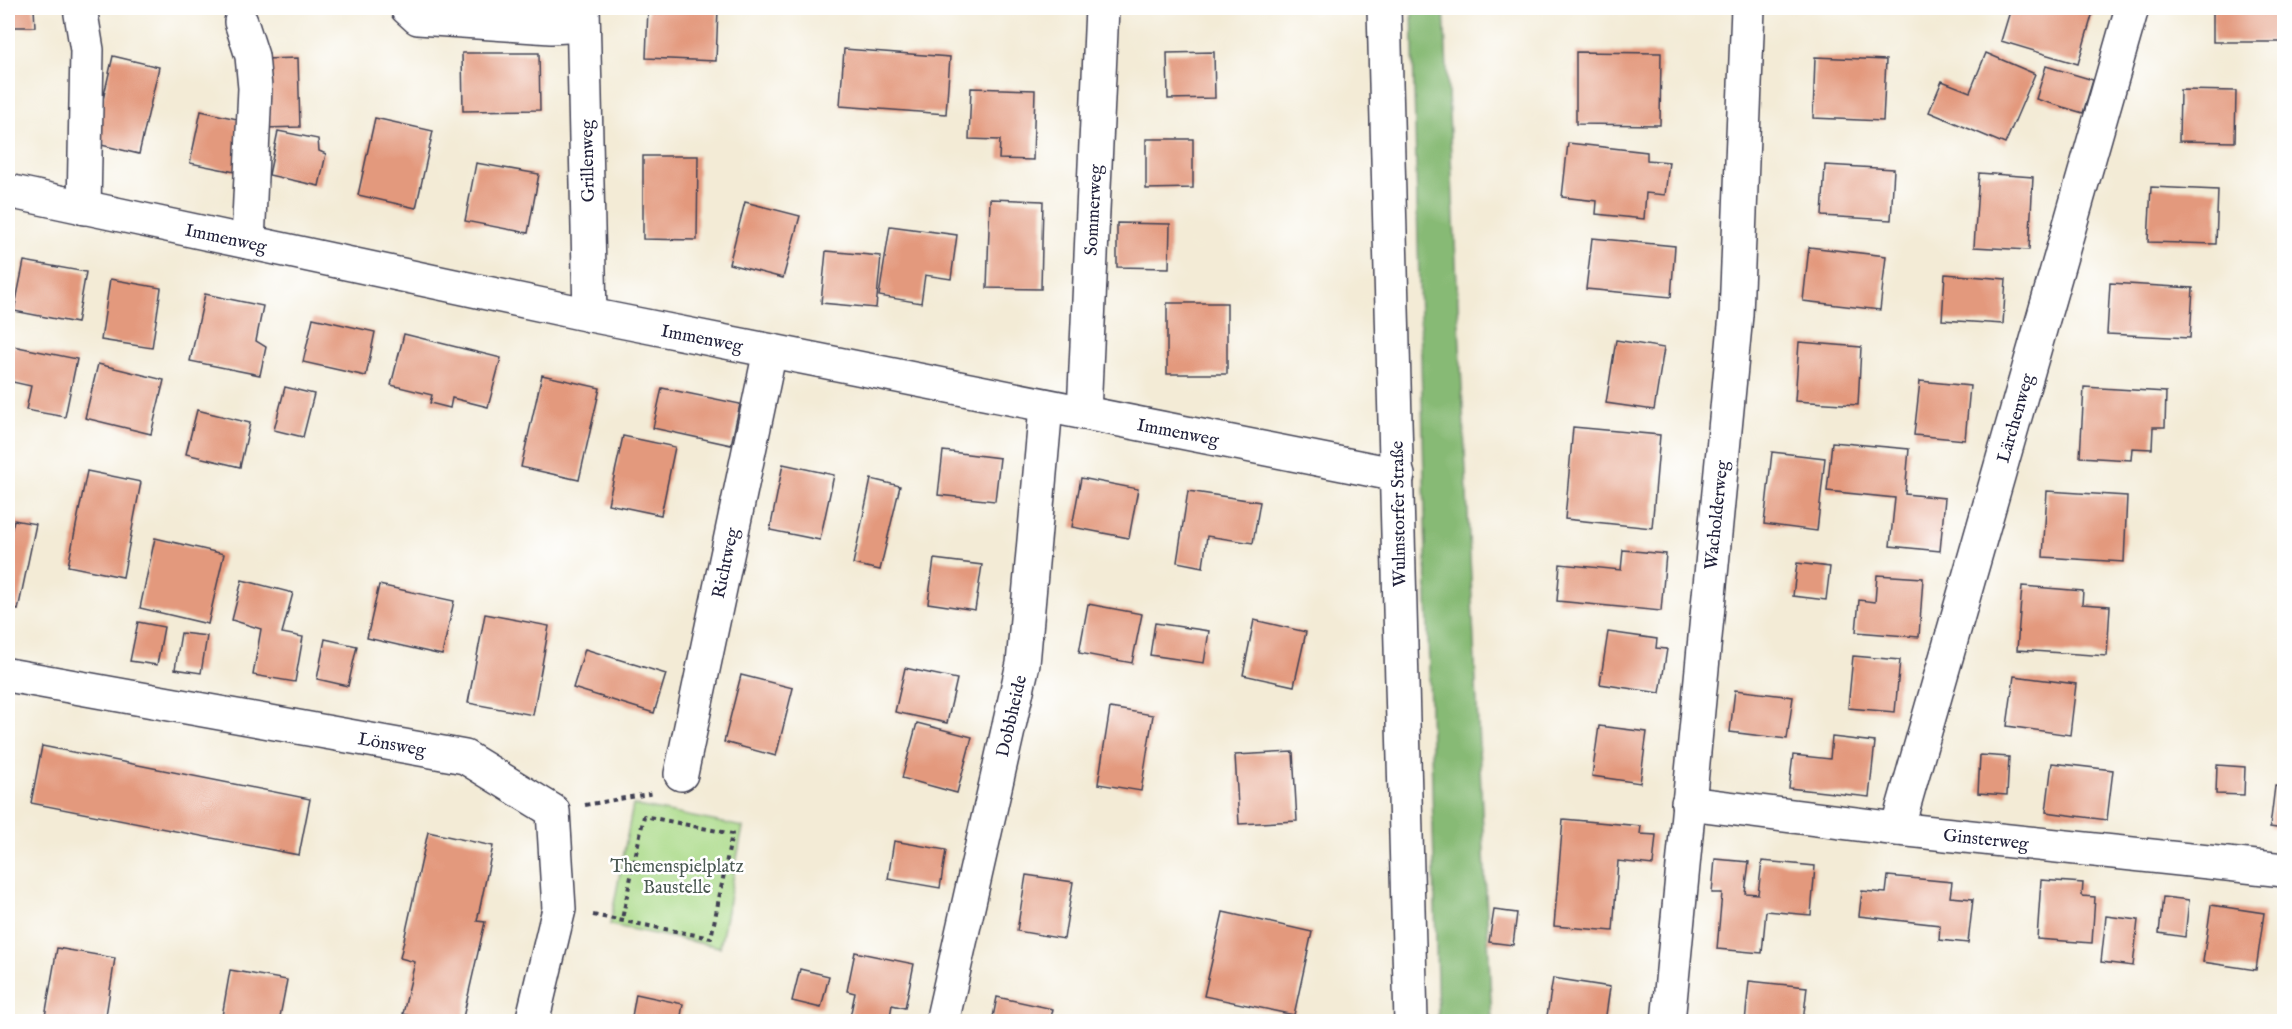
<svg xmlns="http://www.w3.org/2000/svg" width="2292" height="1029" font-family="'IM FELL English',serif">
<style>
.green{fill:#aada88;stroke:#667e62;stroke-width:1.5}
.forest{fill:#87ba74;stroke:#546e58;stroke-width:1.5}
.building{fill:#e3997d}
.lines{fill:none;stroke-linecap:round;stroke-linejoin:round}
.minor-casing{stroke:#414052;stroke-width:36}
.major-casing{stroke:#414052;stroke-width:36}
.path{stroke:#414052;stroke-width:4;stroke-dasharray:4.5 4.5;stroke-linecap:butt}
.minor{stroke:#fff;stroke-width:33}
.major{stroke:#fff;stroke-width:33}
.labels{text-anchor:middle;stroke-width:5;stroke-linejoin:round;paint-order:stroke}
.street-label{font-size:18px;fill:#22223b;stroke:#fff}
.park-label{font-size:18px;fill:#4b5952;stroke:#fff}
</style>
<rect width="100%" height="100%" fill="#fff"/>
<filter id="ink" filterUnits="userSpaceOnUse"><feTurbulence type="fractalNoise" baseFrequency=".0167" numOctaves="2"/><feDisplacementMap in="SourceGraphic" scale="12" xChannelSelector="R" yChannelSelector="G"/><feConvolveMatrix kernelMatrix="1 2 1 2 8 2 1 2 1" color-interpolation-filters="sRGB"/></filter>
<filter id="wash" filterUnits="userSpaceOnUse"><feTurbulence type="fractalNoise" baseFrequency=".008" numOctaves="4" result="noise"/><feDisplacementMap in="SourceGraphic" scale="24" xChannelSelector="R" yChannelSelector="G"/><feGaussianBlur stdDeviation="1.35" result="paint"/><feColorMatrix in="noise" values="0 0 0 0 0 0 0 0 0 0 0 0 0 0 0 0 0 1.4 0 .05"/><feComposite in="paint" operator="in"/></filter>
<g filter="url(#wash)">
<rect width="100%" height="100%" fill="#f3ebd6"/>
<!-- green -->
<polygon class="green" points="633,805 743,827 720,947 610,925"/>
<!-- forest -->
<polygon class="forest" points="1412,8 1444,8 1492,1021 1438,1021"/>
<g id="blocks">
<!-- building -->
<g class="building">
<polygon points="8,8 34,8 35,27 8,27"/>
<polygon points="648,8 718,9 716,61 646,58"/>
<polygon points="2011,8 2080,8 2093,12 2078,64 2001,41"/>
<rect x="2213" y="8" width="68" height="34"/>
<polygon points="844,49 950,57 946,114 840,106"/>
<polygon points="1214,52 1215,98 1168,99 1167,53"/>
<polygon points="1576,52 1661,53 1660,125 1576,124"/>
<polygon points="462,53 539,53 540,110 463,111"/>
<polygon points="1986,53 2035,74 2005,144 1929,112 1942,81 1970,92"/>
<polygon points="113,56 159,67 139,154 93,143"/>
<polygon points="1815,57 1886,60 1883,121 1813,118"/>
<polygon points="298,58 300,127 265,128 264,59"/>
<polygon points="2046,66 2093,80 2083,113 2036,99"/>
<polygon points="971,88 1035,90 1033,160 999,159 1000,140 969,139"/>
<polygon points="2180,90 2236,91 2235,142 2179,141"/>
<polygon points="201,111 246,121 235,172 190,163"/>
<polygon points="375,118 433,131 416,208 358,195"/>
<polygon points="278,131 318,139 319,151 326,154 319,186 269,175"/>
<polygon points="1146,139 1193,139 1193,188 1146,189"/>
<polygon points="1568,143 1647,152 1647,160 1669,162 1665,195 1646,193 1644,219 1596,214 1597,201 1562,197"/>
<polygon points="643,156 698,156 697,240 643,239"/>
<polygon points="476,163 539,174 528,233 465,221"/>
<polygon points="1825,165 1894,169 1891,220 1822,216"/>
<polygon points="1979,173 2033,177 2029,250 1974,247"/>
<polygon points="2151,187 2218,190 2216,244 2148,242"/>
<polygon points="990,199 1043,201 1041,289 987,288"/>
<polygon points="745,202 800,216 783,278 729,264"/>
<polygon points="1117,223 1170,224 1169,268 1117,267"/>
<polygon points="890,226 957,235 951,279 925,275 921,303 879,296"/>
<polygon points="1592,238 1675,246 1671,297 1586,289"/>
<polygon points="1809,247 1886,256 1880,310 1803,301"/>
<polygon points="826,251 881,256 876,308 821,303"/>
<polygon points="24,261 86,272 77,323 14,311"/>
<polygon points="1945,274 2006,279 2003,324 1942,320"/>
<polygon points="110,279 161,288 152,348 101,340"/>
<polygon points="2110,283 2193,288 2190,338 2107,334"/>
<polygon points="205,294 263,306 256,341 266,347 260,375 190,361"/>
<rect x="1167" y="303" width="60" height="71"/>
<polygon points="313,318 375,332 366,376 303,362"/>
<polygon points="404,334 501,358 488,407 452,398 450,408 430,403 432,395 391,385"/>
<polygon points="1616,340 1664,348 1654,410 1606,403"/>
<polygon points="1799,342 1861,347 1858,405 1795,401"/>
<polygon points="8,345 77,359 65,417 26,410 31,386 8,381"/>
<polygon points="98,364 164,380 151,434 85,418"/>
<polygon points="542,375 600,388 579,480 521,467"/>
<polygon points="1920,381 1970,386 1965,440 1914,435"/>
<polygon points="285,387 314,394 303,437 274,430"/>
<polygon points="2084,387 2166,392 2165,427 2153,427 2152,449 2132,448 2131,460 2080,457"/>
<polygon points="662,388 740,404 731,445 653,428"/>
<polygon points="197,410 250,423 240,467 186,454"/>
<polygon points="1573,427 1660,435 1652,528 1565,519"/>
<polygon points="623,436 675,447 661,515 608,504"/>
<polygon points="1832,442 1909,449 1905,494 1945,498 1940,551 1890,546 1895,498 1827,491"/>
<polygon points="943,451 1000,458 995,501 938,495"/>
<polygon points="1772,452 1825,458 1817,531 1764,524"/>
<polygon points="783,464 834,475 820,540 770,530"/>
<polygon points="87,471 141,482 123,577 68,566"/>
<polygon points="1081,478 1138,489 1129,538 1072,527"/>
<polygon points="871,479 900,486 880,570 853,564"/>
<polygon points="1188,491 1260,502 1253,543 1207,536 1203,567 1177,562"/>
<polygon points="2047,491 2127,496 2124,562 2043,557"/>
<polygon points="14,520 36,524 18,610 8,608 8,543"/>
<polygon points="155,538 224,554 208,624 140,608"/>
<polygon points="1623,550 1666,554 1661,611 1557,601 1560,564 1621,570"/>
<polygon points="934,559 982,565 975,610 928,603"/>
<polygon points="1797,563 1830,567 1826,600 1793,596"/>
<polygon points="1877,575 1923,578 1919,637 1856,632 1859,600 1875,602"/>
<polygon points="242,580 293,593 282,633 303,637 295,682 253,675 261,629 232,620"/>
<polygon points="379,585 454,601 442,655 367,638"/>
<polygon points="2022,586 2083,591 2082,604 2110,606 2107,656 2017,650"/>
<polygon points="1088,604 1142,614 1132,663 1079,653"/>
<polygon points="485,614 549,626 533,715 468,703"/>
<polygon points="1254,620 1306,632 1294,686 1243,675"/>
<polygon points="138,622 164,627 157,665 130,661"/>
<polygon points="1155,623 1209,631 1204,663 1150,655"/>
<polygon points="1608,632 1657,639 1656,648 1667,649 1660,693 1600,684"/>
<polygon points="181,633 207,636 201,673 175,669"/>
<polygon points="325,639 357,646 348,686 317,679"/>
<polygon points="585,649 666,674 654,713 573,688"/>
<polygon points="1853,656 1900,660 1895,712 1848,708"/>
<polygon points="905,668 957,679 947,723 895,712"/>
<polygon points="741,675 793,688 776,756 724,742"/>
<polygon points="2014,676 2076,684 2070,735 2007,726"/>
<polygon points="1735,690 1793,697 1787,739 1730,732"/>
<polygon points="1110,708 1153,715 1141,791 1098,784"/>
<polygon points="917,723 972,737 957,793 902,778"/>
<polygon points="1599,726 1647,732 1640,783 1592,776"/>
<polygon points="1832,737 1875,742 1869,797 1789,788 1793,755 1830,759"/>
<polygon points="42,746 310,799 299,855 31,803"/>
<polygon points="1293,752 1297,821 1239,824 1235,755"/>
<polygon points="1980,755 2009,757 2007,795 1978,793"/>
<polygon points="2052,763 2113,770 2107,820 2046,812"/>
<polygon points="2217,765 2245,767 2244,795 2216,794"/>
<polygon points="2275,786 2284,787 2284,829 2270,827"/>
<polygon points="1563,819 1641,826 1640,834 1656,835 1653,865 1618,861 1613,931 1554,926"/>
<polygon points="428,832 493,846 477,921 485,922 462,1022 436,1022 403,1014 415,962 400,958"/>
<polygon points="894,841 946,850 940,888 888,879"/>
<polygon points="1715,859 1749,862 1745,893 1758,894 1762,861 1815,866 1811,915 1766,911 1762,953 1717,949 1722,893 1712,893"/>
<polygon points="1026,875 1073,882 1064,939 1017,931"/>
<polygon points="1888,876 1952,882 1950,897 1973,899 1968,943 1939,940 1940,925 1859,916 1862,891 1886,893"/>
<polygon points="2041,880 2083,883 2082,896 2095,897 2092,943 2037,939"/>
<polygon points="2163,897 2189,900 2185,937 2159,933"/>
<polygon points="2211,905 2264,913 2256,970 2203,962"/>
<polygon points="1494,910 1517,913 1513,945 1489,942"/>
<polygon points="1223,912 1312,932 1294,1015 1204,996"/>
<polygon points="2106,916 2138,920 2133,966 2101,962"/>
<polygon points="57,948 115,958 105,1022 44,1022"/>
<polygon points="855,952 914,964 905,1008 892,1005 889,1022 849,1022 855,993 847,991"/>
<polygon points="800,969 829,976 821,1008 792,1001"/>
<polygon points="230,970 287,980 279,1022 221,1022"/>
<polygon points="1553,978 1610,987 1605,1022 1546,1022"/>
<polygon points="1749,981 1807,987 1803,1022 1745,1022"/>
<polygon points="636,994 683,1004 680,1022 631,1022"/>
<polygon points="997,997 1053,1009 1050,1022 992,1022"/>
</g>
</g>
</g>
<g filter="url(#ink)">
<use href="#blocks" fill-opacity="0" stroke="#414052" stroke-width="1.5"/>
<g class="lines">
<defs>
<g id="minor">
<polyline points="80,8 87,50 84,208"/>
<polyline points="407,8 418,18 551,27 583,25"/>
<polyline points="583,8 590,315"/>
<polyline points="241,22 252,56 255,88 248,242"/>
<polyline points="8,191 590,315 1398,475"/>
<polyline points="1084,413 1102,8"/>
<polyline points="8,675 465,757 553,811 559,909 532,1022"/>
<polyline points="681,774 770,351"/>
<polyline points="1688,803 1897,829 2284,870"/>
<polyline points="1897,829 2132,8"/>
<polyline points="942,1022 1023,664 1046,406"/>
<polyline points="1668,1022 1736,315 1748,8"/>
</g>
<polyline id="major" points="1384,8 1411,1022"/>
</defs>
<!-- minor casing -->
<use href="#minor" class="minor-casing"/>
<!-- major casing -->
<use href="#major" class="major-casing"/>
<!-- path -->
<g class="path">
<polyline points="585,805 654,793"/>
<polyline points="593,915 711,938 732,834 644,816 622,919"/>
</g>
<!-- minor -->
<use href="#minor" class="minor"/>
<!-- major -->
<use href="#major" class="major"/>
</g>
</g>
<g class="labels">
<!-- street labels -->
<g class="street-label">
<text transform="translate(587 161) rotate(-91)" y="6">Grillenweg</text>
<text transform="translate(1093 210) rotate(-87)" y="6">Sommerweg</text>
<text transform="translate(226 238) rotate(12)" y="6">Immenweg</text>
<text transform="translate(702 338) rotate(11)" y="6">Immenweg</text>
<text transform="translate(2015 418) rotate(-74)" y="6">Lärchenweg</text>
<text transform="translate(1178 432) rotate(11)" y="6">Immenweg</text>
<text transform="translate(1398 514) rotate(-91)" y="6">Wulmstorfer Straße</text>
<text transform="translate(1716 515) rotate(-84)" y="6">Wacholderweg</text>
<text transform="translate(725 563) rotate(-78)" y="6">Richtweg</text>
<text transform="translate(1011 716) rotate(-77)" y="6">Dobbheide</text>
<text transform="translate(392 744) rotate(10)" y="6">Lönsweg</text>
<text transform="translate(1986 839) rotate(6)" y="6">Ginsterweg</text>
</g>
<!-- park labels -->
<g class="park-label">
<text x="677" y="872">Themenspielplatz<tspan x="677" dy="21">Baustelle</tspan></text>
</g>
</g>
<!-- margin -->
<rect width="2292" height="1029" fill="none" stroke="#fff" stroke-width="30"/>
</svg>
